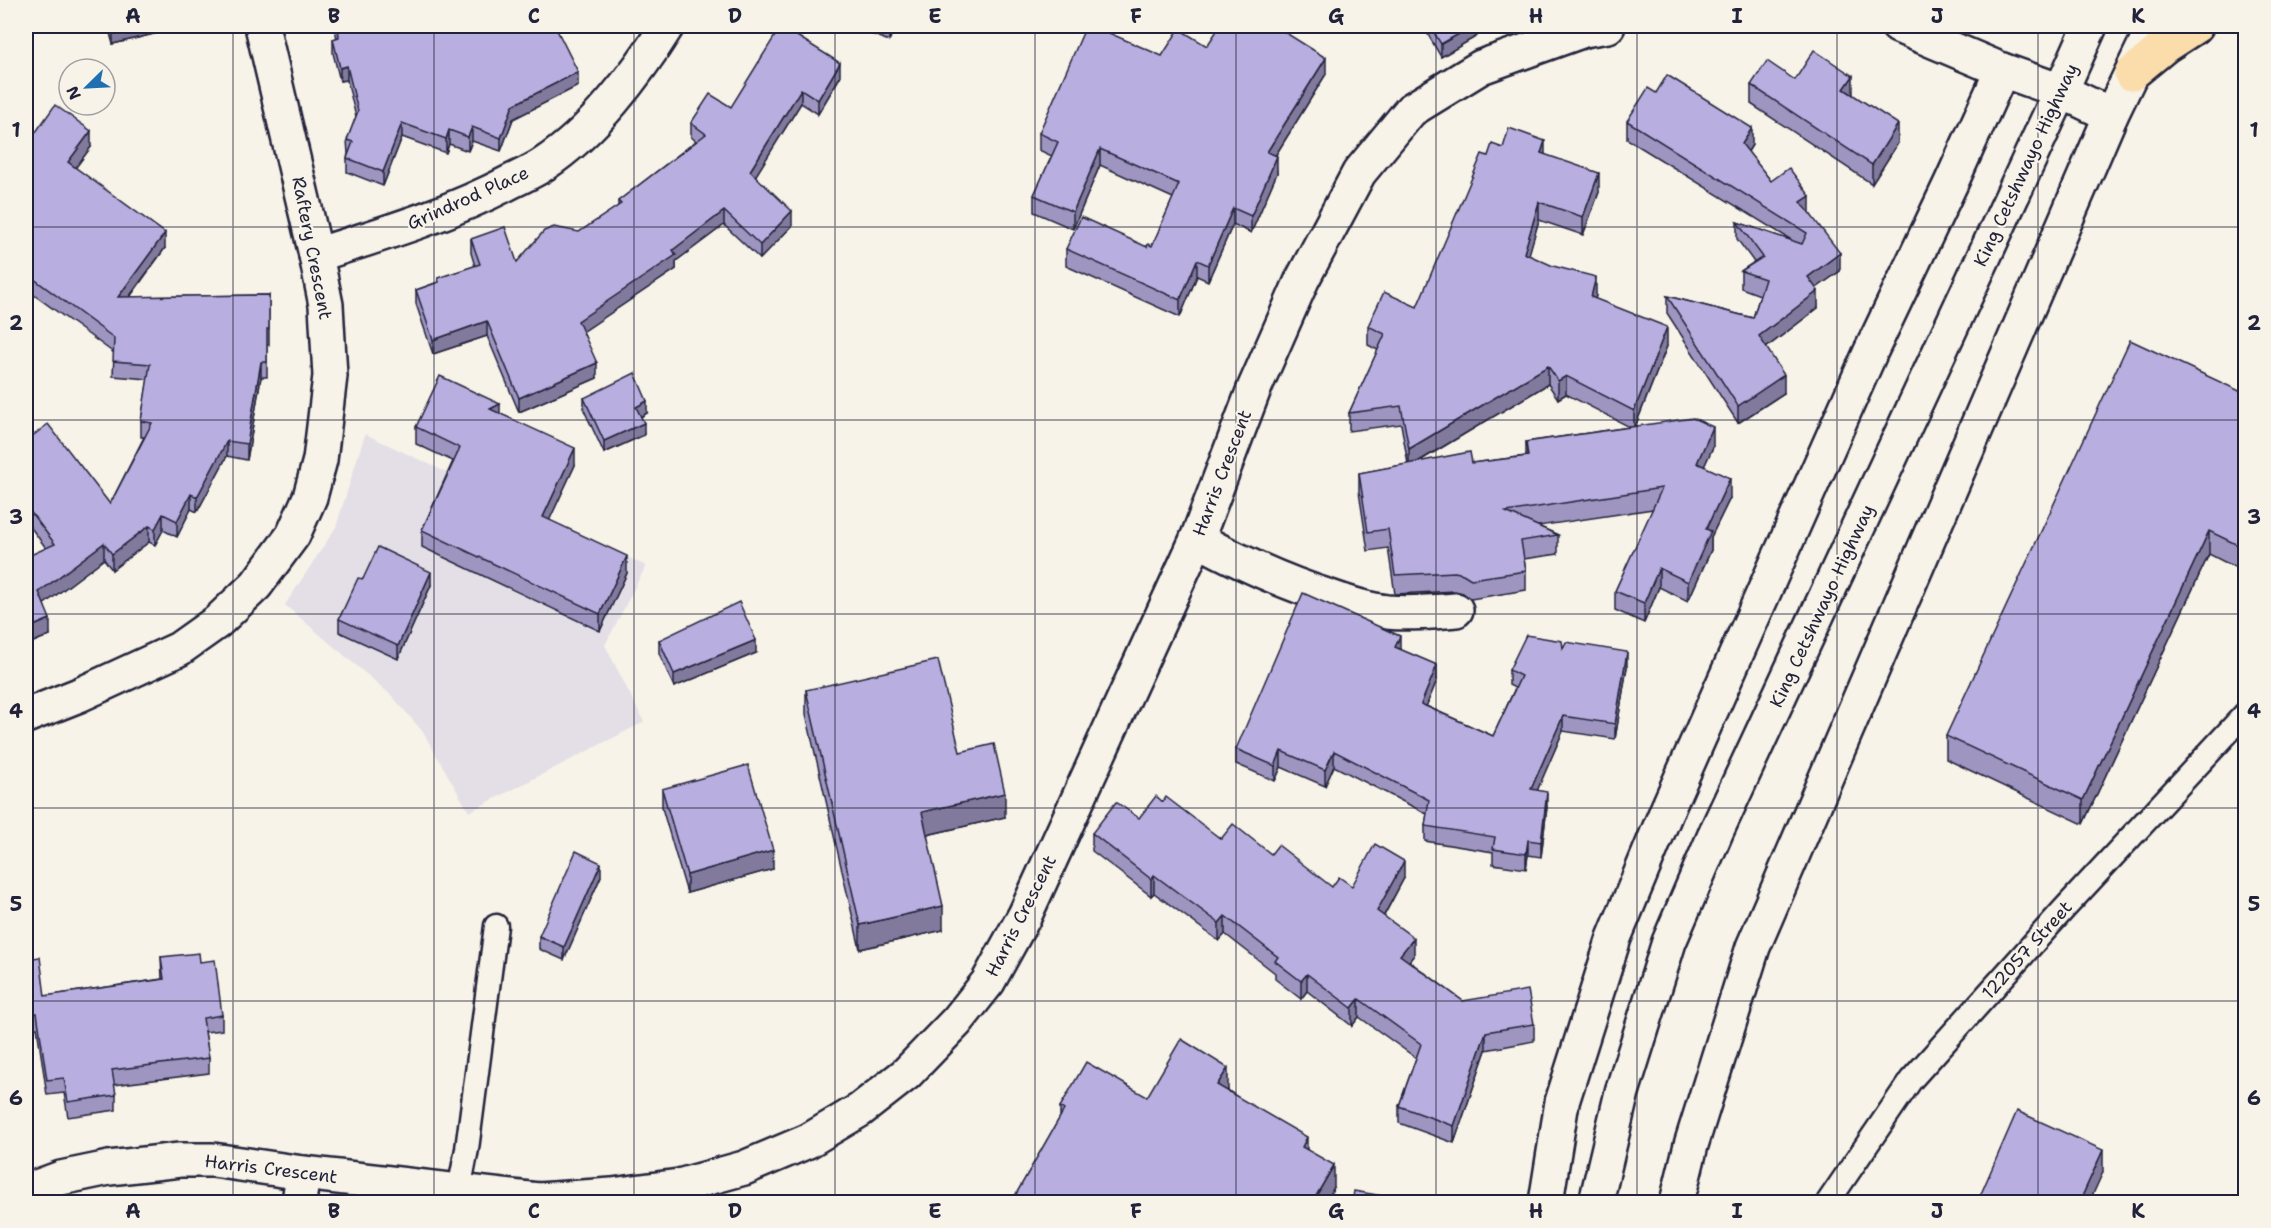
<svg xmlns="http://www.w3.org/2000/svg" width="2271" height="1228" font-family="'Shantell Sans',sans-serif">
<style>
.built{fill:#e4dfe6}
.lines{fill:none;stroke-linecap:round;stroke-linejoin:round}
.lane-casing{stroke:#22223b;stroke-width:27}
.street-casing{stroke:#22223b;stroke-width:38}
.secondary-casing{stroke:#22223b;stroke-width:38}
.highway-casing{stroke:#22223b;stroke-width:38}
.lane{stroke:#f7f3e8;stroke-width:22}
.street{stroke:#f7f3e8;stroke-width:33}
.secondary{stroke:#f7f3e8;stroke-width:33}
.highway{stroke:#fbddab;stroke-width:33}
.wall{fill:#9e96c1;stroke:#22223b;stroke-width:1.5;fill-rule:evenodd}
.shaded-wall{fill:#817a9d;stroke:#22223b;stroke-width:1.5}
.building{fill:#b8afe0;stroke:#22223b;stroke-width:1.5}
.grid{fill:none;stroke:#22223b;stroke-width:1.5;stroke-opacity:0.55}
.labels{text-anchor:middle;stroke-width:4.5;stroke-linejoin:round;paint-order:stroke}
.street-label{font-size:18px;fill:#22223b;stroke:#f7f3e8}
.neatline{fill:none;stroke:#22223b;stroke-width:2}
.grid-label{font-size:20px;text-anchor:middle;font-weight:bold;fill:#22223b}
</style>
<rect width="100%" height="100%" fill="#f7f3e8"/>
<filter id="ink" filterUnits="userSpaceOnUse"><feTurbulence type="fractalNoise" baseFrequency=".0167" numOctaves="2"/><feDisplacementMap in="SourceGraphic" scale="12" xChannelSelector="R" yChannelSelector="G"/><feConvolveMatrix kernelMatrix="1 2 1 2 8 2 1 2 1" color-interpolation-filters="sRGB"/></filter>
<g filter="url(#ink)">
<!-- built -->
<polygon class="built" points="365,434 646,566 605,645 644,722 469,812 423,732 392,696 285,605 336,527"/>
<g class="lines">
<defs>
<g id="lane">
<polyline points="459,1190 467,1149 496,926"/>
<polyline points="1828,1202 1911,1080 2064,909 2246,713"/>
</g>
<g id="street">
<polyline points="1898,26 2002,70 2061,91 2111,115"/>
<path d="M316 255C383 234 450 214 512 181 522 176 534 171 544 164 593 132 637 74 667 26"/>
<path d="M1197 539C1241 563 1285 583 1333 598 1350 604 1369 610 1387 612 1410 614 1433 612 1456 610"/>
<polyline points="26,716 79,695 179,649 217,622 256,585 293,535 310,497 320,460 330,376 326,305 316,255 262,26"/>
<polyline points="26,1191 61,1178 109,1168 180,1160 213,1160 303,1173 538,1200 612,1195 679,1186 744,1168 808,1141 860,1110 906,1074 957,1021 988,982 1025,915 1197,539 1254,389 1302,280 1359,173 1411,110 1481,67 1584,30 1608,26"/>
<polyline points="299,1202 303,1173"/>
<polyline points="1546,1202 1562,1102 1614,938 1667,810 1871,351 1951,183 2002,70"/>
</g>
<g id="secondary">
<polyline points="1596,1202 1622,1092 1669,942 1717,830 2061,91 2090,26"/>
<polyline points="1677,1202 1691,1145 1753,947 2111,115 2154,26"/>
</g>
<polyline id="highway" points="2131,74 2165,46 2196,26"/>
</defs>
<!-- lane casing -->
<use href="#lane" class="lane-casing"/>
<!-- street casing -->
<use href="#street" class="street-casing"/>
<!-- secondary casing -->
<use href="#secondary" class="secondary-casing"/>
<!-- highway casing -->
<use href="#highway" class="highway-casing"/>
<!-- lane -->
<use href="#lane" class="lane"/>
<!-- street -->
<use href="#street" class="street"/>
<!-- secondary -->
<use href="#secondary" class="secondary"/>
<!-- highway -->
<use href="#highway" class="highway"/>
</g>
<!-- wall -->
<g class="wall">
<polygon points="108,26 186,26 113,44"/>
<polygon points="334,26 555,26 578,86 513,119 501,151 472,141 468,151 449,144 446,153 402,137 383,186 347,172 347,158 348,154 347,140 356,117 347,80 340,81 333,53 333,39 337,38"/>
<polygon points="856,26 895,26 889,41 856,28"/>
<polygon points="1423,26 1477,26 1477,36 1441,57"/>
<polygon points="1207,46 1326,74 1275,156 1277,173 1251,233 1233,224 1208,281 1197,276 1180,317 1066,266 1066,249 1152,246 1173,198 1100,165 1073,229 1034,212 1034,195 1052,156 1039,150 1039,133 1162,56"/>
<polygon points="840,77 818,114 801,103 755,176 792,226 760,259 724,225 676,261 676,269 583,331 597,378 519,412 487,336 433,354 416,304 416,290 438,282 438,278 475,266 471,253 471,239 517,262 579,232 618,206 618,201 696,141 691,137 691,123 731,107"/>
<polygon points="1795,80 1853,95 1898,143 1872,184 1751,104 1751,85"/>
<polygon points="1656,93 1752,145 1748,152 1771,181 1810,213 1840,271 1816,288 1818,308 1766,348 1784,393 1738,423 1667,313 1667,296 1753,318 1760,295 1741,288 1741,271 1754,262 1737,239 1737,222 1793,241 1627,139 1627,121"/>
<polygon points="26,146 91,147 75,168 165,248 130,297 269,295 269,345 267,345 267,377 261,377 247,460 227,456 197,512 191,509 177,537 163,530 155,545 149,542 112,570 104,559 44,604 50,635 26,645 46,548 26,521 26,441 110,504 144,437 141,437 141,421 148,379 113,376 114,353 26,289"/>
<path d="M1503 148 1545 155 1599 192 1583 235 1539 220 1528 256 1596 295 1595 299 1667 346 1635 427 1713 447 1704 466 1730 498 1711 537V550L1688 601 1659 587 1644 623 1615 610V591L1653 509 1538 526 1558 535V554L1524 559 1526 571V590L1471 599 1463 593 1455 591 1395 594 1388 548 1368 551 1359 492V473L1408 464 1401 424 1349 431V413L1378 350 1368 345V326L1417 307 1488 156ZM1548 384 1558 399 1566 394 1630 427 1526 442V456L1472 463 1418 462Z"/>
<polygon points="2246,394 2246,573 2209,554 2083,824 1946,759 1946,736"/>
<polygon points="584,398 647,413 641,417 644,435 604,453 584,410"/>
<polygon points="500,413 575,465 549,520 627,573 600,631 422,547 422,530 453,461 416,444 416,427"/>
<polygon points="363,579 431,585 398,659 339,632 339,619"/>
<polygon points="659,640 756,653 674,687 659,653"/>
<polygon points="1563,648 1627,667 1615,739 1563,731 1537,790 1547,807 1541,857 1528,855 1526,869 1493,864 1493,852 1425,841 1425,826 1427,814 1334,766 1325,786 1281,767 1275,781 1236,764 1236,749 1400,649 1437,680 1426,706 1493,736 1515,688 1509,685 1509,670"/>
<polygon points="806,690 960,752 1005,817 927,835 943,930 860,949 806,714"/>
<polygon points="662,789 773,869 687,893 662,808"/>
<polygon points="1163,802 1221,839 1271,854 1332,887 1352,886 1404,878 1384,916 1414,955 1409,961 1463,1001 1534,1024 1534,1041 1486,1050 1454,1143 1399,1123 1399,1106 1416,1058 1359,1017 1352,1026 1307,991 1301,999 1275,979 1275,973 1225,934 1219,941 1154,893 1151,896 1092,851 1092,833 1139,818"/>
<polygon points="601,876 564,960 539,949 539,936"/>
<polygon points="161,957 200,962 222,1015 222,1030 205,1032 209,1058 209,1073 114,1085 116,1095 116,1110 68,1117 64,1093 47,1095 37,1028 26,1029 26,959 45,996 162,979"/>
<polygon points="1228,1090 1307,1150 1334,1187 1325,1203 1011,1203 1060,1117 1060,1107 1147,1097"/>
</g>
<!-- shaded-wall -->
<g class="shaded-wall">
<polygon points="141,26 186,26 113,44 113,33"/>
<polygon points="890,26 895,26 889,41 889,29"/>
<polygon points="1473,26 1477,26 1477,36 1441,57 1441,44"/>
<polygon points="1326,58 1326,74 1267,169 1267,152"/>
<polygon points="840,63 840,77 818,114 818,100"/>
<polygon points="347,66 347,80 340,81 340,68"/>
<polygon points="578,72 578,86 513,119 501,151 501,138 513,105"/>
<polygon points="1853,76 1853,95 1844,89"/>
<polygon points="801,89 801,103 750,185 750,171"/>
<polygon points="402,123 402,137 383,186 383,172"/>
<polygon points="1898,124 1898,143 1872,184 1872,165"/>
<polygon points="472,127 472,141 468,151 468,137"/>
<polygon points="1752,128 1752,145 1742,161 1742,144"/>
<polygon points="449,130 449,144 446,153 446,139"/>
<polygon points="91,131 91,147 68,178 68,162"/>
<polygon points="1545,141 1545,160 1541,153"/>
<polygon points="1100,149 1100,165 1073,229 1073,212"/>
<polygon points="1277,156 1277,173 1251,233 1251,216"/>
<polygon points="1599,173 1599,192 1583,235 1583,217"/>
<polygon points="1810,196 1810,213 1801,220 1801,202"/>
<polygon points="1539,202 1539,220 1524,272 1524,253"/>
<polygon points="1233,208 1233,224 1208,281 1208,265"/>
<polygon points="724,211 724,225 676,261 676,269 578,335 578,321"/>
<polygon points="792,211 792,226 760,259 760,245"/>
<polygon points="165,233 165,248 118,312 118,297"/>
<polygon points="1840,253 1840,271 1808,294 1808,277"/>
<polygon points="1197,260 1197,276 1180,317 1180,300"/>
<polygon points="1596,277 1596,295 1591,316 1591,297"/>
<polygon points="1818,291 1818,308 1759,353 1759,336"/>
<polygon points="487,321 487,336 433,354 433,340"/>
<polygon points="1667,327 1667,346 1634,429 1634,411"/>
<polygon points="261,362 261,377 247,460 247,444"/>
<polygon points="597,363 597,378 519,412 519,398"/>
<polygon points="1548,366 1548,384 1409,467 1409,449"/>
<polygon points="1784,375 1784,393 1738,423 1738,406"/>
<polygon points="1566,376 1566,394 1558,399 1558,381"/>
<polygon points="647,401 647,413 636,419 636,407"/>
<polygon points="500,404 500,421 490,409"/>
<polygon points="644,423 644,435 604,453 604,441"/>
<polygon points="1713,427 1713,447 1697,482 1697,463"/>
<polygon points="227,441 227,456 197,512 197,497"/>
<polygon points="575,448 575,465 543,534 543,517"/>
<polygon points="1730,478 1730,498 1711,537 1711,550 1688,601 1688,582 1706,529"/>
<polygon points="191,494 191,509 177,537 177,521"/>
<polygon points="163,514 163,530 155,545 155,529"/>
<polygon points="149,526 149,542 112,570 112,554"/>
<polygon points="2209,531 2209,554 2083,824 2083,800"/>
<polygon points="104,543 104,559 39,608 39,592"/>
<polygon points="627,556 627,573 600,631 600,614"/>
<polygon points="1659,568 1659,587 1644,623 1644,603"/>
<polygon points="431,572 431,585 398,659 398,646"/>
<polygon points="50,619 50,635 26,645 26,629"/>
<polygon points="1400,636 1400,651 1395,647"/>
<polygon points="756,640 756,653 674,687 674,674"/>
<polygon points="1627,652 1627,667 1615,739 1615,724"/>
<polygon points="1437,665 1437,680 1421,719 1421,704"/>
<polygon points="1563,716 1563,731 1531,805 1531,789"/>
<polygon points="1281,751 1281,767 1275,781 1275,766"/>
<polygon points="1334,751 1334,766 1325,786 1325,770"/>
<polygon points="1547,792 1547,807 1541,857 1541,842"/>
<polygon points="1005,793 1005,817 922,836 922,812"/>
<polygon points="1528,840 1528,855 1526,869 1526,854"/>
<polygon points="773,850 773,869 687,893 687,875"/>
<polygon points="1404,861 1404,878 1377,928 1377,911"/>
<polygon points="601,863 601,876 564,960 564,947"/>
<polygon points="1154,875 1154,893 1151,896 1151,879"/>
<polygon points="943,906 943,930 860,949 860,925"/>
<polygon points="1225,916 1225,934 1219,941 1219,923"/>
<polygon points="1414,938 1414,955 1400,973 1400,955"/>
<polygon points="1307,974 1307,991 1301,999 1301,981"/>
<polygon points="1359,999 1359,1017 1352,1026 1352,1008"/>
<polygon points="1486,1032 1486,1050 1454,1143 1454,1126"/>
<polygon points="1228,1068 1228,1090 1217,1107 1217,1085"/>
<polygon points="1307,1137 1307,1159 1302,1147"/>
<polygon points="2103,1150 2103,1172 2089,1203 2079,1203"/>
<polygon points="1334,1165 1334,1187 1325,1203 1312,1203"/>
</g>
<!-- building -->
<g class="building">
<polygon points="111,26 141,26 113,33"/>
<polygon points="338,26 555,26 578,72 513,105 501,138 472,127 468,137 449,130 446,139 402,123 383,172 347,158 353,142 347,140 358,111 347,66 340,68 333,39 339,37"/>
<polygon points="781,26 840,63 818,100 801,89 750,171 792,211 760,245 724,211 673,250 676,255 578,321 597,363 519,398 487,321 433,340 416,290 439,282 438,278 480,264 471,239 505,227 517,262 544,231 554,227 579,232 621,204 618,201 706,134 691,123 710,94 731,107"/>
<polygon points="879,26 890,26 889,29"/>
<polygon points="1086,26 1093,26 1162,56 1179,29 1207,46 1220,26 1275,26 1326,58 1267,152 1277,156 1251,216 1233,208 1208,265 1197,260 1180,300 1066,249 1081,217 1147,247 1148,244 1152,246 1179,184 1100,149 1073,212 1034,195 1058,142 1039,133"/>
<polygon points="1430,26 1473,26 1441,44"/>
<polygon points="1814,50 1853,76 1844,89 1898,124 1872,165 1751,85 1767,61 1795,80"/>
<polygon points="1667,75 1752,128 1742,144 1771,181 1789,168 1810,196 1801,202 1840,253 1808,277 1818,291 1759,336 1784,375 1738,406 1667,296 1753,318 1765,279 1741,271 1763,257 1737,222 1802,244 1807,233 1627,121 1648,88 1656,93"/>
<polygon points="55,105 91,131 68,162 165,233 118,297 269,295 269,329 267,329 267,362 261,362 247,444 227,441 197,497 191,494 177,521 163,514 155,529 149,526 112,554 104,543 39,592 50,619 26,629 26,557 55,544 26,506 26,441 48,424 110,504 152,423 141,421 150,364 113,361 114,338 26,273 26,146"/>
<polygon points="1509,128 1545,141 1541,153 1599,173 1583,217 1539,202 1524,253 1553,266 1596,277 1591,297 1667,327 1634,411 1566,376 1558,381 1548,366 1409,449 1401,406 1349,413 1385,334 1368,326 1384,292 1417,307 1482,154 1488,156 1492,144 1503,148"/>
<polygon points="2130,340 2246,394 2246,549 2209,531 2083,800 1946,736"/>
<polygon points="635,373 647,401 636,407 644,423 604,441 584,398"/>
<polygon points="440,376 500,404 490,409 575,448 543,517 627,556 600,614 422,530 460,448 416,427"/>
<polygon points="1693,418 1713,427 1697,463 1730,478 1706,529 1711,531 1688,582 1659,568 1644,603 1615,591 1662,488 1506,512 1558,535 1521,541 1526,571 1471,579 1463,574 1455,572 1395,575 1388,529 1368,532 1359,473 1470,452 1472,463 1528,456 1526,442"/>
<polygon points="378,547 431,572 398,646 339,619 358,578 363,579"/>
<polygon points="1303,593 1400,636 1395,647 1437,665 1421,704 1493,736 1521,676 1509,670 1526,635 1562,641 1563,648 1566,642 1627,652 1615,724 1563,716 1531,789 1547,792 1541,842 1528,840 1526,854 1493,849 1495,837 1425,826 1429,800 1334,751 1325,770 1281,751 1275,766 1236,749"/>
<polygon points="739,602 756,640 674,674 659,640"/>
<polygon points="938,660 960,752 994,744 1005,793 922,812 943,906 860,925 806,690"/>
<polygon points="748,765 773,850 687,875 662,789"/>
<polygon points="1156,796 1163,802 1166,797 1221,839 1233,824 1271,854 1278,845 1332,887 1339,877 1352,886 1375,844 1404,861 1377,911 1414,938 1400,955 1463,1001 1528,990 1534,1024 1486,1032 1454,1126 1399,1106 1421,1044 1359,999 1352,1008 1307,974 1301,981 1275,961 1278,957 1225,916 1219,923 1154,875 1151,879 1092,833 1116,802 1139,818"/>
<polygon points="576,851 601,863 564,947 539,936"/>
<polygon points="199,953 200,962 215,960 222,1015 203,1018 209,1058 112,1070 116,1095 68,1102 64,1078 47,1080 37,1013 26,1015 26,959 40,957 45,996 164,979 161,957"/>
<polygon points="1181,1039 1228,1068 1217,1085 1307,1137 1302,1147 1334,1165 1312,1203 1011,1203 1064,1110 1060,1107 1086,1062 1147,1097"/>
<polygon points="2017,1111 2103,1150 2079,1203 1977,1203"/>
<polygon points="1354,1191 1394,1198 1394,1203 1352,1203"/>
</g>
</g>
<!-- grid -->
<path class="grid" d="M233 26V1202M434 26V1202M634 26V1202M835 26V1202M1035 26V1202M1236 26V1202M1436 26V1202M1637 26V1202M1837 26V1202M2038 26V1202M26 227H2246M26 420H2246M26 614H2246M26 808H2246M26 1001H2246"/>
<g class="labels">
<!-- street labels -->
<g class="street-label">
<text transform="translate(2026 165) rotate(-65)" y="6">King Cetshwayo Highway</text>
<text transform="translate(468 198) rotate(-24)" y="6">Grindrod Place</text>
<text transform="translate(312 248) rotate(79)" y="6">Raftery Crescent</text>
<text transform="translate(1222 473) rotate(-69)" y="6">Harris Crescent</text>
<text transform="translate(1822 606) rotate(-65)" y="6">King Cetshwayo Highway</text>
<text transform="translate(1021 916) rotate(-63)" y="6">Harris Crescent</text>
<text transform="translate(2027 950) rotate(-48)" y="6">122057 Street</text>
<text transform="translate(271 1169) rotate(7)" y="6">Harris Crescent</text>
</g>
</g>
<!-- margin -->
<rect width="2271" height="1228" fill="none" stroke="#f7f3e8" stroke-width="66"/>
<!-- north arrow -->
<g transform="translate(87 87) rotate(246)"><circle r="28" fill="#f7f3e8" stroke="#a29fa3" stroke-width="1.5"/>
<path d="M0-4.5L10 22L0 15L-10 22Z" fill="#1f6fb2"/>
<text y="-9" font-size="16" font-weight="bold" text-anchor="middle" fill="#22223b">N</text>
</g>
<rect x="33" y="33" width="2205" height="1162" class="neatline"/>
<g class="grid-label">
<text x="133" y="23">A</text>
<text x="334" y="23">B</text>
<text x="534" y="23">C</text>
<text x="735" y="23">D</text>
<text x="935" y="23">E</text>
<text x="1136" y="23">F</text>
<text x="1336" y="23">G</text>
<text x="1536" y="23">H</text>
<text x="1737" y="23">I</text>
<text x="1937" y="23">J</text>
<text x="2138" y="23">K</text>
<text x="16" y="137">1</text>
<text x="2254" y="137">1</text>
<text x="16" y="330">2</text>
<text x="2254" y="330">2</text>
<text x="16" y="524">3</text>
<text x="2254" y="524">3</text>
<text x="16" y="718">4</text>
<text x="2254" y="718">4</text>
<text x="16" y="911">5</text>
<text x="2254" y="911">5</text>
<text x="16" y="1105">6</text>
<text x="2254" y="1105">6</text>
<text x="133" y="1218">A</text>
<text x="334" y="1218">B</text>
<text x="534" y="1218">C</text>
<text x="735" y="1218">D</text>
<text x="935" y="1218">E</text>
<text x="1136" y="1218">F</text>
<text x="1336" y="1218">G</text>
<text x="1536" y="1218">H</text>
<text x="1737" y="1218">I</text>
<text x="1937" y="1218">J</text>
<text x="2138" y="1218">K</text>
</g>
</svg>
